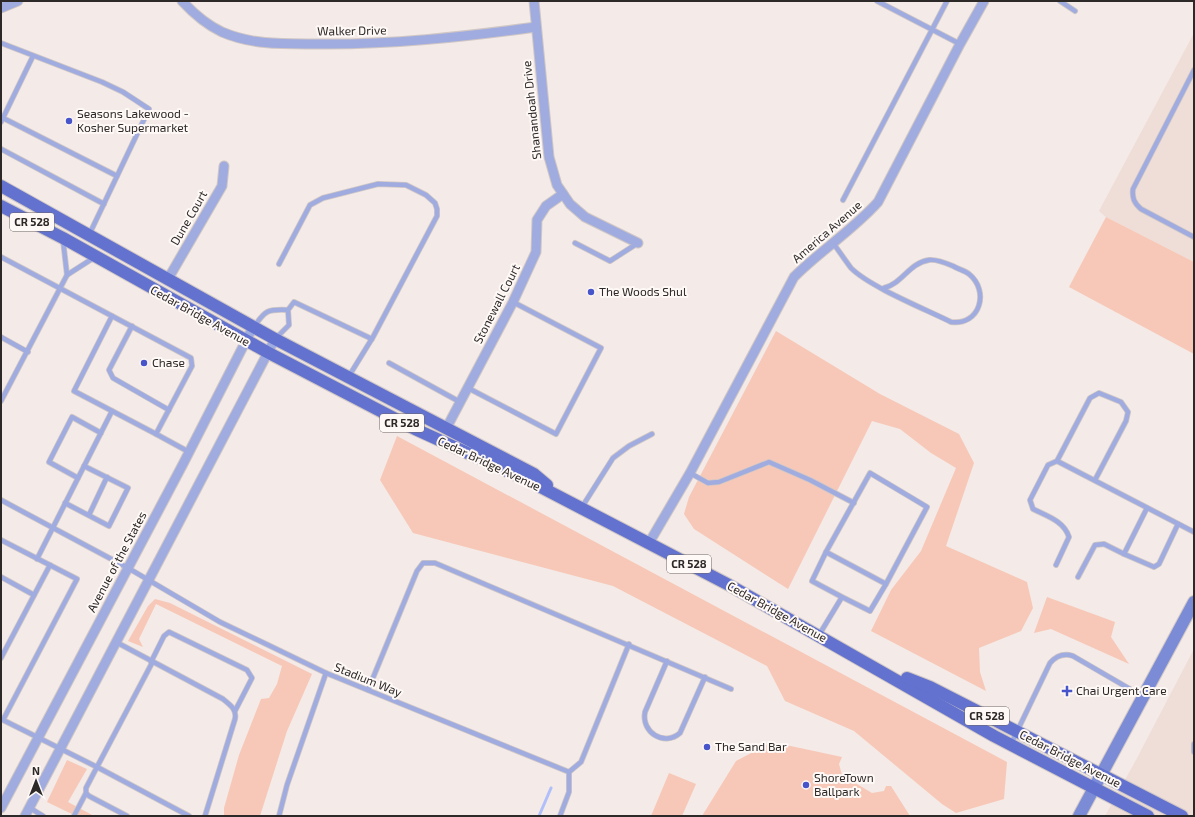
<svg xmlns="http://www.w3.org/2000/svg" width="1195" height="817" font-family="'Exo 2',sans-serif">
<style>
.built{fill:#efddd7}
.green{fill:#f7c8b7}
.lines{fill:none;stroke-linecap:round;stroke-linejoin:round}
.stream{stroke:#b0bffa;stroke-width:3}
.lane-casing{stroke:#d0c7c5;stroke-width:6}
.street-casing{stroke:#d0c7c5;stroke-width:11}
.secondary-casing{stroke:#d0c7c5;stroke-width:14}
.primary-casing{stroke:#d0c7c5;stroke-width:14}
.lane{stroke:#a0acdf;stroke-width:4.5}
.street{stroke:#a0acdf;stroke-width:9}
.secondary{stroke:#7b8bd6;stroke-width:12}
.primary{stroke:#6272ce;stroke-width:12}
.poi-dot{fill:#4854c9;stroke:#fef9f6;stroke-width:1.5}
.labels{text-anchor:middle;stroke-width:4;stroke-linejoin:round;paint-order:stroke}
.shield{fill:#fef9f6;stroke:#6c6766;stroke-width:1}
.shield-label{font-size:11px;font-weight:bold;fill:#2d2928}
.street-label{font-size:12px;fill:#2d2928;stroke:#fef9f6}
.poi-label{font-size:12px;fill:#2d2928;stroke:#fef9f6;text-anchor:start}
</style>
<rect width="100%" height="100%" fill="#f4eae7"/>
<!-- built -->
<g class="built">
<polygon points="1194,33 1194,262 1106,217 1099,211"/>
<polygon points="1194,649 1194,816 1105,816 1136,760"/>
</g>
<!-- green -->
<g class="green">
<polygon points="1106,217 1194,262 1194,354 1069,287"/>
<polygon points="776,331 880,394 959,434 974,463 946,546 1027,582 1033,608 1021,631 979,648 980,672 986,691 871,631 891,590 921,551 956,468 931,453 900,429 872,421 788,589 694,529 684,514 689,497"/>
<polygon points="397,436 1007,762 1004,799 956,813 942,804 854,731 785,701 767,666 613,586 413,533 380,480"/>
<polygon points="1047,597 1115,622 1111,637 1129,664 1051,629 1034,633"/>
<polygon points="155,599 170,603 312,674 287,731 260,816 224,816 224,808 239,755 261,699 269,698 277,684 282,666 156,604 139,639 143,647 128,641 148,606"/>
<polygon points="772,742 842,757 839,764 842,775 872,793 884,791 886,786 891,786 910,816 702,816 736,761"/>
<polygon points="67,760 87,769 68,802 94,816 76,816 47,802"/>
<polygon points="669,773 696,784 682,816 651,816"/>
</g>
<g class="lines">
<!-- stream -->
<polyline class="stream" points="539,816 551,788"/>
<defs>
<g id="lane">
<polyline points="877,1 960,44"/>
<polyline points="1060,1 1075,11"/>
<polyline points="1,43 102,82 123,92 149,109 89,235"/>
<path d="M1194 70 1133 189C1132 198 1134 203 1141 209L1194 237"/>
<polyline points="3,118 117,176"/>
<polyline points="1,122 33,56"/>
<polyline points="1,149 104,204"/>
<polyline points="843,200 947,1"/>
<polyline points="63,240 67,275"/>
<polyline points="575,243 610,261 638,243"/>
<path d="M833 243C839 251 845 260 851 268 870 287 925 309 951 322 980 326 990 291 969 274 965 271 958 269 953 266 946 263 937 259 929 260 909 263 903 283 884 288"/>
<polyline points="1,257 191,358 192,366 156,434 189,452"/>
<polyline points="279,264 310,205 323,198 378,184 406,185 426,195 435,203 437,209 437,216 373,337 349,376"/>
<polyline points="112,316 74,391 156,434"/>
<polyline points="132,326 109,370 113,378 169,410"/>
<path d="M254 327C265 310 268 309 288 310"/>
<polyline points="1,337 28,352"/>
<polyline points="276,338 289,325 288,310 294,302 372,339"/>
<polyline points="389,363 460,402"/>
<polyline points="468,388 556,434 601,348 513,302"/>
<polyline points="1,401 67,275 95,257"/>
<polyline points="1057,461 1194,532"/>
<polyline points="690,473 708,483 719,482 769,462 810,480 854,503"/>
<polyline points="78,478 49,462 72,417 101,433"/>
<polyline points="1,500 128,568 220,622 266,644 326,673 569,772 569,792 560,816"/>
<polyline points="65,503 109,526 128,488 84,466"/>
<polyline points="582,507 613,458 629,446 652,434"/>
<polyline points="89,515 107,477"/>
<polyline points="1,540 77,579 3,720 97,767 86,788 86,793 89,796 127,816"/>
<polyline points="826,552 870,473 927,507 886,584"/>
<polyline points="1124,554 1154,567 1159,564 1178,524"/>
<polyline points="37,559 112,411"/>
<path d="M1056 565 1069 537C1064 521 1047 516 1033 509L1030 500 1048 465 1057 461 1090 398 1099 393 1121 402 1128 412 1126 421 1095 480"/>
<polyline points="1,577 34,595"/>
<polyline points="1078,577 1095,545 1104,544 1124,554 1147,508"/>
<polyline points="819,635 842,597 812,581 826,552 886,584 870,611 842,597"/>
<path d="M116 642 223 699C230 705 237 709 235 719L205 816"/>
<polyline points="1,658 50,565"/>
<path d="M667 661 645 712C641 732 664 747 680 733L705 677"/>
<polyline points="151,662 164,636 169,632 247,670 252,678 235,711"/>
<polyline points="152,663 97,767 189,816"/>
<polyline points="368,690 417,571 423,563 435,563 731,689"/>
<path d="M1011 744 1050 663C1057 655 1064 653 1073 656L1142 696"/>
<polyline points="1194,744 1194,752"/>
<polyline points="569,772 581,762 629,644"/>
<polyline points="30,808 43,816"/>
<polyline points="74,816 86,793"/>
<polyline points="279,816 287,785 326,673"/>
</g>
<g id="street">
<path d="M182 1C194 14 205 24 222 32 252 45 283 44 315 44 389 45 462 37 536 27"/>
<polyline points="534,1 549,157 557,185 570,204 585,217 638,243"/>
<polyline points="1,8 18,1"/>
<polyline points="168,279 222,186 224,166"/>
<polyline points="447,427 513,302 536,252 537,220 546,206 563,194"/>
<path d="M649 543 690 473 794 277C821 250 853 230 878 202L960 44 984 1"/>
<polyline points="1,808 183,464 253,327"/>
<polyline points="25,816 275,339"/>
</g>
<polyline id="secondary" points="1079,816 1194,602"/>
<g id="primary">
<polyline points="1,186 275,339 534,474 547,485"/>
<polyline points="1,206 63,238 267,352 415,429 531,482 729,585 994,736 1148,816"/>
<polyline points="907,678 930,687 1182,816"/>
</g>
</defs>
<!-- lane casing -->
<use href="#lane" class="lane-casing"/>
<!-- street casing -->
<use href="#street" class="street-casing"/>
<!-- secondary casing -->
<use href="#secondary" class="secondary-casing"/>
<!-- primary casing -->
<use href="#primary" class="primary-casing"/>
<!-- lane -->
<use href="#lane" class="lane"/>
<!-- street -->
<use href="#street" class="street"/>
<!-- secondary -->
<use href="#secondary" class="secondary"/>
<!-- primary -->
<use href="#primary" class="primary"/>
</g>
<!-- markers -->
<g class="poi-dot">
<circle cx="69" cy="121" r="4"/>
<circle cx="591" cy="292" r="4"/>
<circle cx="144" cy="363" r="4"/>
<path d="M1065 685h4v4h4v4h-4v4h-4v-4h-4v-4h4z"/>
<circle cx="707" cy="747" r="4"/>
<circle cx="806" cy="785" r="4"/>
</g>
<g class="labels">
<!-- shield labels -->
<g class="shield">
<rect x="10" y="213" width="44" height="18" rx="3"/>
<rect x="380" y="414" width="44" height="18" rx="3"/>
<rect x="667" y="555" width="44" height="18" rx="3"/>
<rect x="965" y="707" width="44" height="18" rx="3"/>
</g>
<g class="shield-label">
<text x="32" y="226">CR 528</text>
<text x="402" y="427">CR 528</text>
<text x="689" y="568">CR 528</text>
<text x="987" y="720">CR 528</text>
</g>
<!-- street labels -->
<g class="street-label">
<text transform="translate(352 31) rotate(-1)" y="4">Walker Drive</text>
<text transform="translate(532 110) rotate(-96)" y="4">Shanandoah Drive</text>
<text transform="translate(189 218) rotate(-60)" y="4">Dune Court</text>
<text transform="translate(827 232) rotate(-41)" y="4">America Avenue</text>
<text transform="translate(497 304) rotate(-63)" y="4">Stonewall Court</text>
<text transform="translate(200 316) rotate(29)" y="4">Cedar Bridge Avenue</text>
<text transform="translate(489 464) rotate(25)" y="4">Cedar Bridge Avenue</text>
<text transform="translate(117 562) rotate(-62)" y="4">Avenue of the States</text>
<text transform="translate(777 612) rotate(29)" y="4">Cedar Bridge Avenue</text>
<text transform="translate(368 680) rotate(22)" y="4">Stadium Way</text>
<text transform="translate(1070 759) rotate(27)" y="4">Cedar Bridge Avenue</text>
</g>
<!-- poi labels -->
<g class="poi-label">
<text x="77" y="118">Seasons Lakewood -<tspan x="77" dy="14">Kosher Supermarket</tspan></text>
<text x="599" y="296">The Woods Shul</text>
<text x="152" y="367">Chase</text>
<text x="1076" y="695">Chai Urgent Care</text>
<text x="715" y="751">The Sand Bar</text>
<text x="814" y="782">ShoreTown<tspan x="814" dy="14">Ballpark</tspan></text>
</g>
</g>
<!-- border -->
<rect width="1195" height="817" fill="none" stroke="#2d2928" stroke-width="4"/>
<!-- north arrow -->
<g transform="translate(36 781)" stroke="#fef9f6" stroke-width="3" paint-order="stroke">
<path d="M0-3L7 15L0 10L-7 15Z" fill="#2d2928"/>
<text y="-6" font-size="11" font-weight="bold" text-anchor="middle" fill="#2d2928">N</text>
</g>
</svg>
